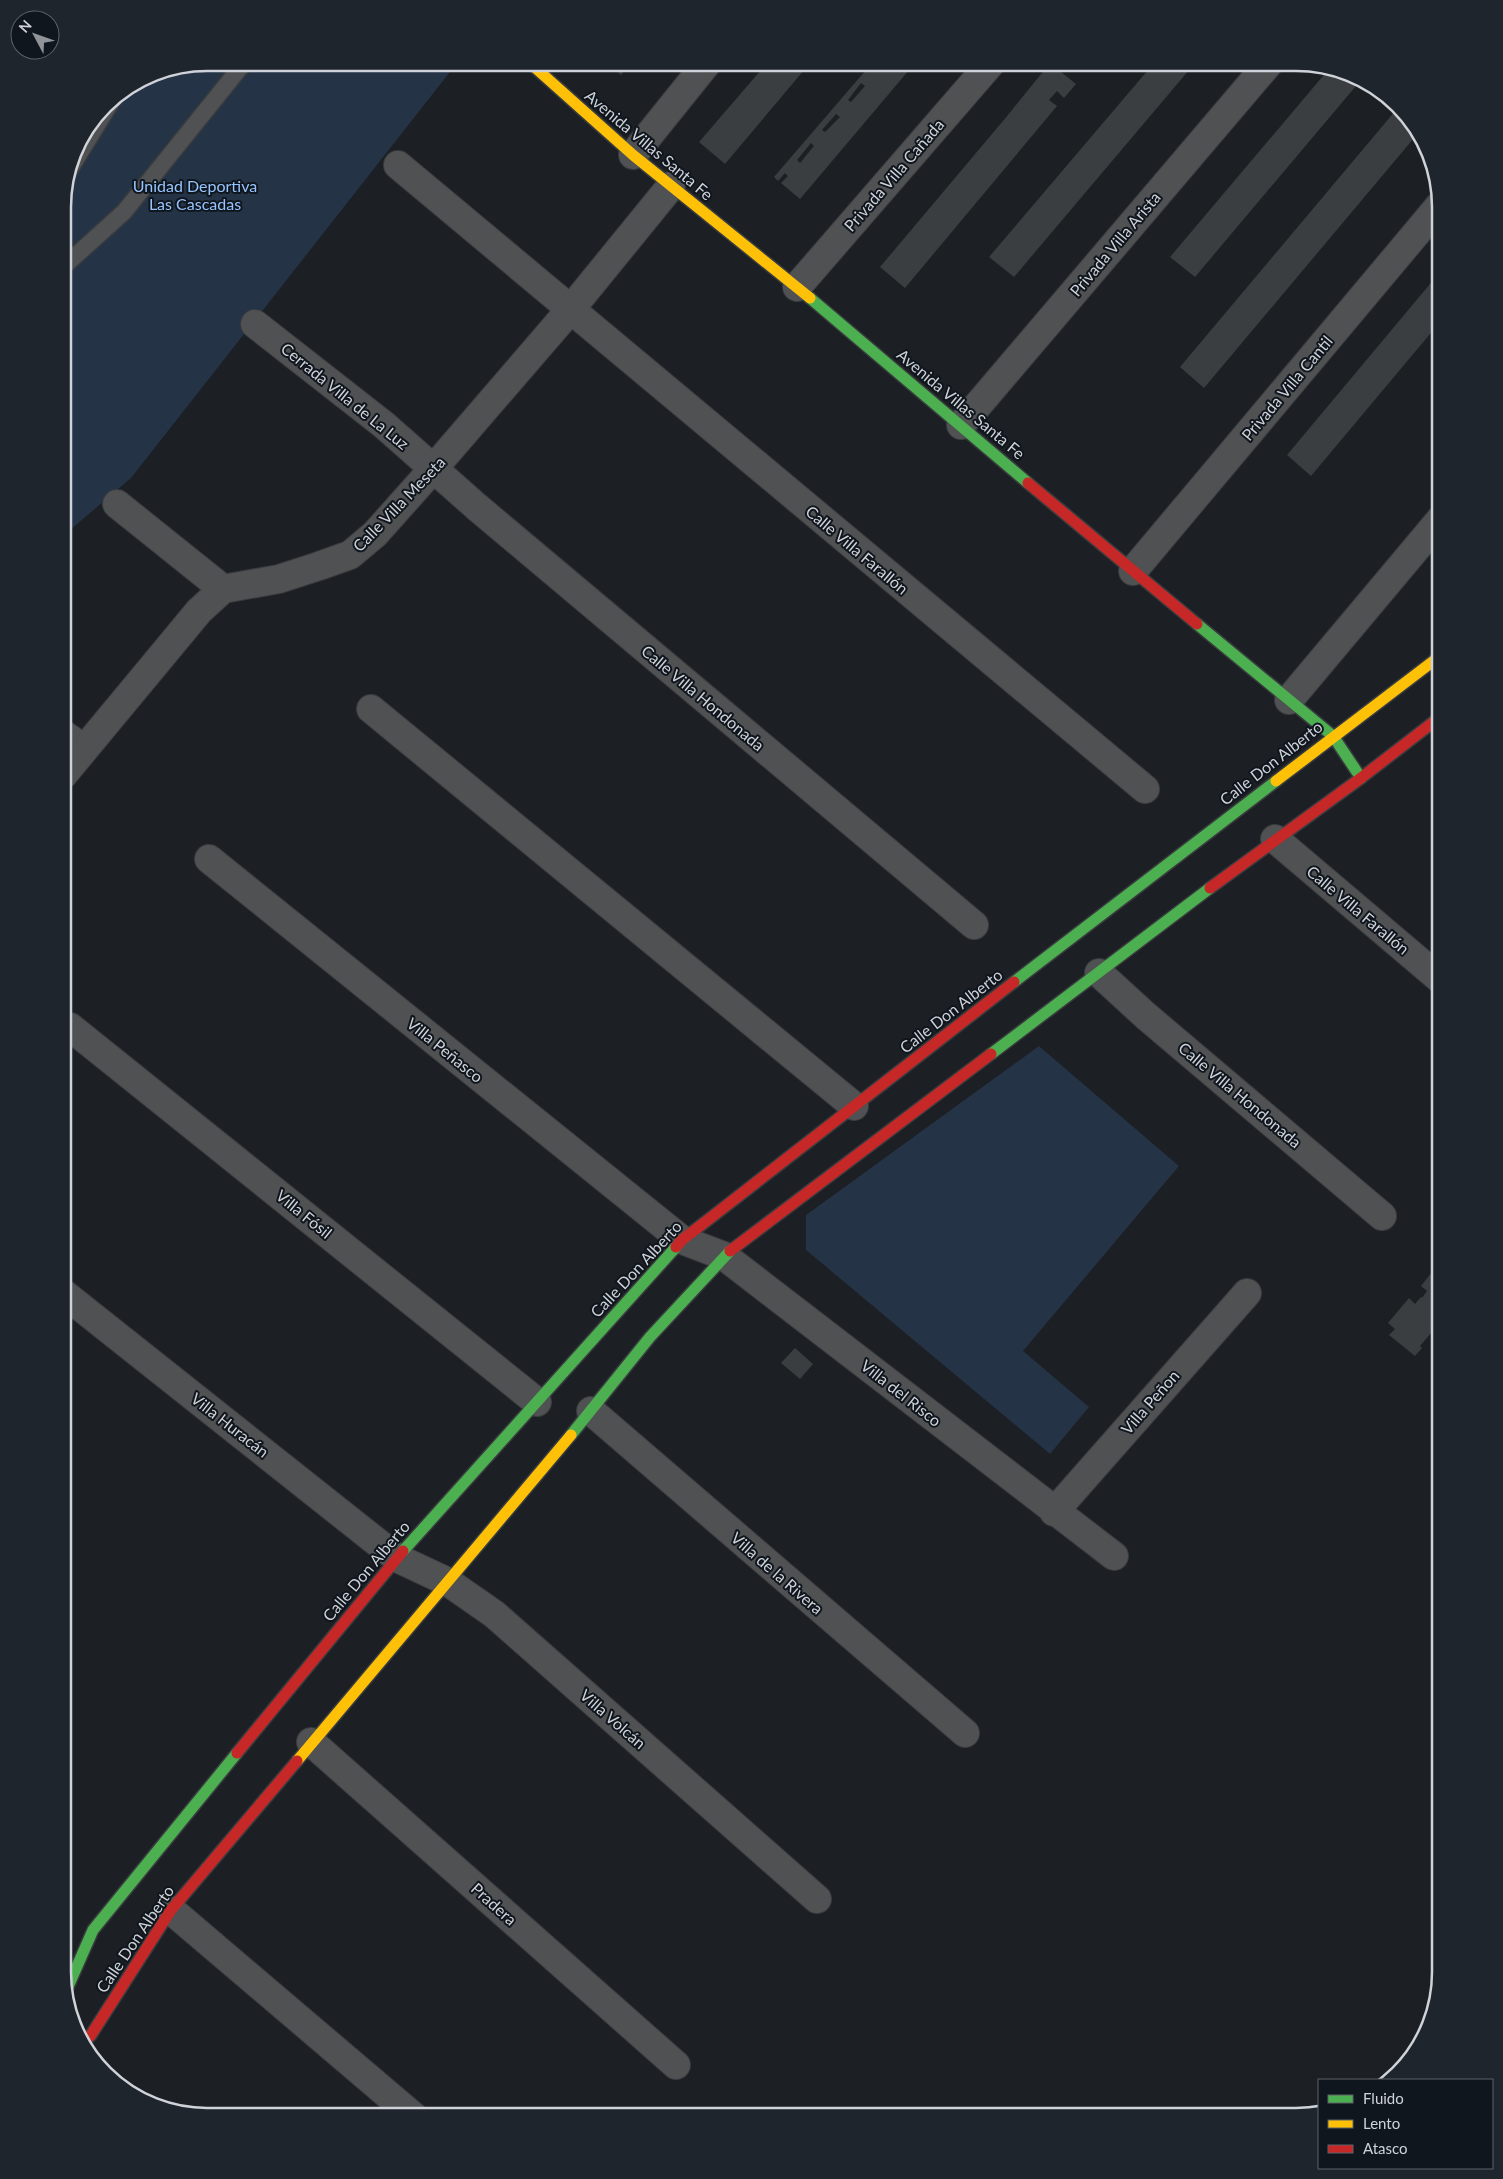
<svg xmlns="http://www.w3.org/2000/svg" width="1503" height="2179" font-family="Lato,sans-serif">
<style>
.green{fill:#243346}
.building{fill:#3b3e41;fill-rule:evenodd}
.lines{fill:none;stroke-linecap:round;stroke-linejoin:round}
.lane-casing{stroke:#393c3f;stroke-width:19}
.street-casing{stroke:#393c3f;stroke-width:30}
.fast-casing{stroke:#393c3f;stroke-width:14}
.slow-casing{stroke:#393c3f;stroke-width:14}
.jam-casing{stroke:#393c3f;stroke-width:14}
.lane{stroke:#505153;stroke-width:16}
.street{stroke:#505153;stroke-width:28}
.fast{stroke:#4caf50;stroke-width:11}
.slow{stroke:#ffc107;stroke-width:11}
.jam{stroke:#c62828;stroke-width:11}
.labels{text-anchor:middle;stroke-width:4;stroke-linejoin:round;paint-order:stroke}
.street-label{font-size:16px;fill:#cfd3d9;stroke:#10161d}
.park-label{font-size:16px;fill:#96c4fe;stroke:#10161d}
.rim{fill:none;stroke:#cfd3d9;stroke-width:2.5}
</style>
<rect width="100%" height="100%" fill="#1c1f23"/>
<!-- green -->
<g class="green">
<polygon points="207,63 457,63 131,478 63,536 63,198 74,152 105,105 152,73"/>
<polygon points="1039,1046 1179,1166 1023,1351 1089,1407 1050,1454 806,1250 806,1215"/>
</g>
<!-- building -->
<g class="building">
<polygon points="607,63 631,63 621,75"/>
<polygon points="767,63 810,63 725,164 699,142"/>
<path d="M872 63H879L873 70 876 72 885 63H915L800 199 781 183 788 176 785 173 778 181 774 177ZM861 83 865 86 851 102 848 100ZM836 114 840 117 825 132 822 130ZM811 143 814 146 800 163 797 160Z"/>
<polygon points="1050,63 1076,84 1064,98 1057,91 1049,100 1057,106 905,288 880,267 1008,115"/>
<polygon points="1154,63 1195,63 1014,277 989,257"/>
<polygon points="1328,70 1361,80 1195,277 1170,257"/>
<polygon points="1396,110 1419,132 1204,388 1180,367"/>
<polygon points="1440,272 1440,322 1311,476 1287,455"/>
<polygon points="1440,1262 1440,1329 1437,1326 1420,1346 1422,1348 1415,1356 1389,1335 1395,1329 1388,1323 1409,1298 1415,1304 1421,1297 1422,1298 1427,1291 1421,1286"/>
<polygon points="795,1348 813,1364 800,1379 781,1363"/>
</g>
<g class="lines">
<defs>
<g id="lane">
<polyline points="70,169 113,99"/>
<polyline points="63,267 124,212 244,63"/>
</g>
<g id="street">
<polyline points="633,155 707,63"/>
<polyline points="398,165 1145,789"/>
<polyline points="797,287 991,63"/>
<polyline points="255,324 384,425 478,508 974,925"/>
<polyline points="961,425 1269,63"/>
<polyline points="117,504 223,589"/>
<polyline points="1133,571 1440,205"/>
<polyline points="1289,700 1440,520"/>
<polyline points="371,709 854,1106"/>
<polyline points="63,734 84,749"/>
<polyline points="63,775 199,611 223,589 279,579 319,566 350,555 375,534 433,469 570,310 671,186"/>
<polyline points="1275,839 1440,979"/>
<polyline points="209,859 682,1240 724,1256 1114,1556"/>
<polyline points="1099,973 1146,1016 1382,1216"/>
<polyline points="70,1027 537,1402"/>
<polyline points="63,1293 397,1558 448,1582 494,1614 817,1899"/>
<polyline points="591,1411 965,1733"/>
<polyline points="1054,1512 1247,1293"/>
<polyline points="311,1742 676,2065"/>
<polyline points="171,1910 413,2116"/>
</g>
<g id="fast">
<polyline points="810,298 1028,483"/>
<polyline points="1197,624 1333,736 1361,778"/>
<polyline points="1014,982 1276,781"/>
<polyline points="991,1054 1210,888"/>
<polyline points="571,1435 650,1337 730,1251"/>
<polyline points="403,1551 676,1247"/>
<polyline points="67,1989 93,1930 237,1753"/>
</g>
<g id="slow">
<polyline points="530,63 633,155 810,298"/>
<polyline points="1276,781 1440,656"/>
<polyline points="297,1761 571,1435"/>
</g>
<g id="jam">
<polyline points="1028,483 1197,624"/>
<polyline points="1210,888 1361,778 1440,717"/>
<polyline points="676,1247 682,1240 1014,982"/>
<polyline points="730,1251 991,1054"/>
<polyline points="237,1753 403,1551"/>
<polyline points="82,2044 91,2035 171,1910 297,1761"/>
</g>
</defs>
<!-- lane casing -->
<use href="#lane" class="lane-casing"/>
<!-- street casing -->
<use href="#street" class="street-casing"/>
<!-- fast casing -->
<use href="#fast" class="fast-casing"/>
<!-- slow casing -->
<use href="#slow" class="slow-casing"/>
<!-- jam casing -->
<use href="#jam" class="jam-casing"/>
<!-- lane -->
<use href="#lane" class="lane"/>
<!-- street -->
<use href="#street" class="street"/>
<!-- fast -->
<use href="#fast" class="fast"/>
<!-- slow -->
<use href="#slow" class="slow"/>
<!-- jam -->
<use href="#jam" class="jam"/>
</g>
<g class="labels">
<!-- street labels -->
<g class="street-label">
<text transform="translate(649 145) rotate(40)" y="6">Avenida Villas Santa Fe</text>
<text transform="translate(894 175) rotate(-49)" y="6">Privada Villa Cañada</text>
<text transform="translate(1115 244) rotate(-50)" y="6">Privada Villa Arista</text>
<text transform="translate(1287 388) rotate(-50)" y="6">Privada Villa Cantil</text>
<text transform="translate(345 396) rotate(39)" y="6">Cerrada Villa de La Luz</text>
<text transform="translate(961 404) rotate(40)" y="6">Avenida Villas Santa Fe</text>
<text transform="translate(399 504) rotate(-46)" y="6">Calle Villa Meseta</text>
<text transform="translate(857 550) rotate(40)" y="6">Calle Villa Farallón</text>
<text transform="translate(703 698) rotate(40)" y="6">Calle Villa Hondonada</text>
<text transform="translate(1271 763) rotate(-38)" y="6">Calle Don Alberto</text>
<text transform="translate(1358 910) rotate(40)" y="6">Calle Villa Farallón</text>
<text transform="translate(951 1011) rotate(-38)" y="6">Calle Don Alberto</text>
<text transform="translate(445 1050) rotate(39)" y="6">Villa Peñasco</text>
<text transform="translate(1240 1095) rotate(40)" y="6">Calle Villa Hondonada</text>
<text transform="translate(304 1214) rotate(39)" y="6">Villa Fósil</text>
<text transform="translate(636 1269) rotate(-47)" y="6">Calle Don Alberto</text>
<text transform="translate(901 1393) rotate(38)" y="6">Villa del Risco</text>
<text transform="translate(1150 1402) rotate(-49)" y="6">Villa Peñon</text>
<text transform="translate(230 1425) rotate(38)" y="6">Villa Huracán</text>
<text transform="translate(366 1571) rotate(-50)" y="6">Calle Don Alberto</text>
<text transform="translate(777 1573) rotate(41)" y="6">Villa de la Rivera</text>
<text transform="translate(613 1719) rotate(41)" y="6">Villa Volcán</text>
<text transform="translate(494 1904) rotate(42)" y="6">Pradera</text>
<text transform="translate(135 1939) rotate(-56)" y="6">Calle Don Alberto</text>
</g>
<!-- park labels -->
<g class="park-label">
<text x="195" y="192">Unidad Deportiva<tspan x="195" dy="18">Las Cascadas</tspan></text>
</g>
</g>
<!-- crop -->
<path d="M0 0H1503V2179H0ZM207 71H1296A136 136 0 0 1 1432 207V1972A136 136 0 0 1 1296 2108H207A136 136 0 0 1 71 1972V207A136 136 0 0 1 207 71Z" fill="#1f252c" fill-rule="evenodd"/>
<path class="rim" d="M207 71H1296A136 136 0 0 1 1432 207V1972A136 136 0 0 1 1296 2108H207A136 136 0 0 1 71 1972V207A136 136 0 0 1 207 71Z"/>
<!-- legend -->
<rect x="1318" y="2079" width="175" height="90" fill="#10161d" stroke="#5c6268"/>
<rect x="1328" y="2095" width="25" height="8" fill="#4caf50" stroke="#5c6268"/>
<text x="1363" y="2104" font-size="15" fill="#cfd3d9">Fluido</text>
<rect x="1328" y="2120" width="25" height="8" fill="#ffc107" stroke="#5c6268"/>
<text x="1363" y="2129" font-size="15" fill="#cfd3d9">Lento</text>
<rect x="1328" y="2145" width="25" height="8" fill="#c62828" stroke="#5c6268"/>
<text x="1363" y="2154" font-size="15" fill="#cfd3d9">Atasco</text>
<!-- north arrow -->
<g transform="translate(35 35) rotate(311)"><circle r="24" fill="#10161d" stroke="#5c6268"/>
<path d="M0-4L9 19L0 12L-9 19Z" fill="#909499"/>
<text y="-8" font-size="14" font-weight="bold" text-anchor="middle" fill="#cfd3d9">N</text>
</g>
</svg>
